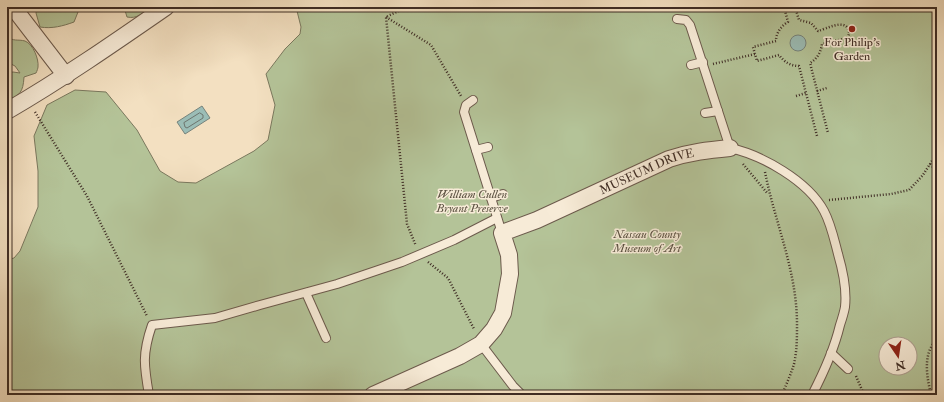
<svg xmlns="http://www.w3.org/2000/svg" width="944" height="402" font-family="'IM FELL Double Pica',serif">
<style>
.green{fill:#b4c398;stroke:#7a785e;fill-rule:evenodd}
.water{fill:#9bbdb6;stroke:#76837c}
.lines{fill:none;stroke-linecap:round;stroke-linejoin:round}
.shore{stroke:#6d756e;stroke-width:1}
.service-casing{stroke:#6c5a4c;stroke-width:10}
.minor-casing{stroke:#6c5a4c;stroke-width:18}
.path{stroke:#3f2d25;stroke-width:2.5;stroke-dasharray:1 2;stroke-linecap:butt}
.service{stroke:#f7ebd7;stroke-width:8}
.minor{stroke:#f7ebd7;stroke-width:16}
.poi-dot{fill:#8f2418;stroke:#f7ebd7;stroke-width:1.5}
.labels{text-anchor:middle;stroke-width:3;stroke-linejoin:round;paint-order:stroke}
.poi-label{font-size:12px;fill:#3f2d25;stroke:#f7ebd7}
.street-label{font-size:12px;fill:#3f2d25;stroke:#f7ebd7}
.park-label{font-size:12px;font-style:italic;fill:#5c5242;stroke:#f7ebd7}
</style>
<rect width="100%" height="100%" fill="#f3e0c1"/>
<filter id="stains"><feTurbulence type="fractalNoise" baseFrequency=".005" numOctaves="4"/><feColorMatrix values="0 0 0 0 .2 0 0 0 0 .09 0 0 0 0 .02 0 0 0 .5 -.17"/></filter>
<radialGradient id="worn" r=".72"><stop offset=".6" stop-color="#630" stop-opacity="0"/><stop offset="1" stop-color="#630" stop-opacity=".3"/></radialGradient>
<!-- green -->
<g class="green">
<path d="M37 7H77L78 12 74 22C63 26 52 29 40 27L36 13Z"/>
<path d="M124 7H150C144 14 136 19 127 17Z"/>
<path d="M293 7H937V395H7V260L14 258 20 251 38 207V171L34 136 47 105 75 90 106 92 137 130 160 171 178 182 196 183 254 151 268 140 275 105 266 74 285 49 300 34 301 27 297 11ZM886 344H910V368H886Z"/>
<path d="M7 36C13 42 18 39 25 41 33 44 39 59 38 67 38 68 37 71 36 73L24 77C23 93 20 94 7 102V73L13 72 20 73 15 66 7 62Z"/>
</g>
<!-- water -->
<g class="water">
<circle cx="798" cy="43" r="8"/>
<polygon points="202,106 210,118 185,134 177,122"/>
</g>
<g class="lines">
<!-- shore -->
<polygon class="shore" points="200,113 203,115 203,118 187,128 185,127 184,123"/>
<defs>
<g id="service">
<path d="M677 19 686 20 690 25 730 148C762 155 808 181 824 211 831 224 834 239 838 254 843 271 847 289 845 307 844 313 842 319 840 325 834 350 824 372 812 395"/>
<polyline points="691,65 703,62"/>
<polyline points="473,100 466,105 464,112 502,233"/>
<polyline points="705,113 718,111"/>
<polyline points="476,150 488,147"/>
<polyline points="491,198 503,194"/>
<polyline points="306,293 326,338"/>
<polyline points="481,344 513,386 522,395"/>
<polyline points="831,353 848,369"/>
<path d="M149 395C144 366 142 354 152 325L215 318 260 305 337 284 402 262 454 240 497 218"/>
</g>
<g id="minor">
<polyline points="13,7 66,76"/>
<path d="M7 111C62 79 114 43 166 7"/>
<path id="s1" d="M373 395 460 356 481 344 494 329 503 313 510 274 509 255 502 233 537 220 669 159C690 152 709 150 730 148"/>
</g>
</defs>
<!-- service casing -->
<use href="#service" class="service-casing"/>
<!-- minor casing -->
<use href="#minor" class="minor-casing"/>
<!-- path -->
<g class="path">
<polyline points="407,7 386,17 407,224 416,246"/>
<path d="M784 7 788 22C781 26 776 33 776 41L753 47 757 61 779 55C784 62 791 66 799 66L817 136"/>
<path d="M795 7 799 20 811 23 818 31C826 29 844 19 848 29 850 33 849 35 847 38L822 44C821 52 817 59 810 63L828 133"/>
<polyline points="934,7 937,17"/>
<polyline points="386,17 431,45 461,96"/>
<polyline points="713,64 755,54"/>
<polyline points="817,91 827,88"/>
<polyline points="796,96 806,93"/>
<polyline points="35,112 87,196 147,316"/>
<polyline points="743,164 768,194"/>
<polyline points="930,164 937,171"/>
<path d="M765 172C775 223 797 271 797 324 797 337 797 351 794 364 791 374 786 385 782 395"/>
<polyline points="829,200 891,194 909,190 923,175 937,153"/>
<polyline points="428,262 448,278 474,329"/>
<polyline points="856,376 862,390 862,395"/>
<path d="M931 395C927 377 922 354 937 339"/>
</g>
<!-- service -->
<use href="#service" class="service"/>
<!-- minor -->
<use href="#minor" class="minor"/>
</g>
<!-- markers -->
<circle class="poi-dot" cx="852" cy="29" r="4"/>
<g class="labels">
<!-- poi labels -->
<g class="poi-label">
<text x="852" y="46">For Philip's<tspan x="852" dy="14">Garden</tspan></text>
</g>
<!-- street labels -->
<g class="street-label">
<text dy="4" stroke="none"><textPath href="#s1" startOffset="397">MUSEUM DRIVE</textPath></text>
</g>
<!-- park labels -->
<g class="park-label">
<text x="472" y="198">William Cullen<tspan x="472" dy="14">Bryant Preserve</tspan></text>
<text x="647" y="238">Nassau County<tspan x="647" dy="14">Museum of Art</tspan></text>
</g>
</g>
<!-- margin -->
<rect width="944" height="402" fill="none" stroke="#f3e0c1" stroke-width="24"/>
<rect x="8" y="8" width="928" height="386" fill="none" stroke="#3f2d25" stroke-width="2"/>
<rect x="12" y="12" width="920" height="378" fill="none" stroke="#3f2d25"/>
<!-- north arrow -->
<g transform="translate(898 356) rotate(167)"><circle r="19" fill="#f7ebd7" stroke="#ad9f90"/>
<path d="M0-3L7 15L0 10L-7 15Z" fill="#8f2418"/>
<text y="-6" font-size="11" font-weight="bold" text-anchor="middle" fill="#3f2d25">N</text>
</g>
<rect width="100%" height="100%" filter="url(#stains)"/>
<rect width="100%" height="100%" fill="url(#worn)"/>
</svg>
